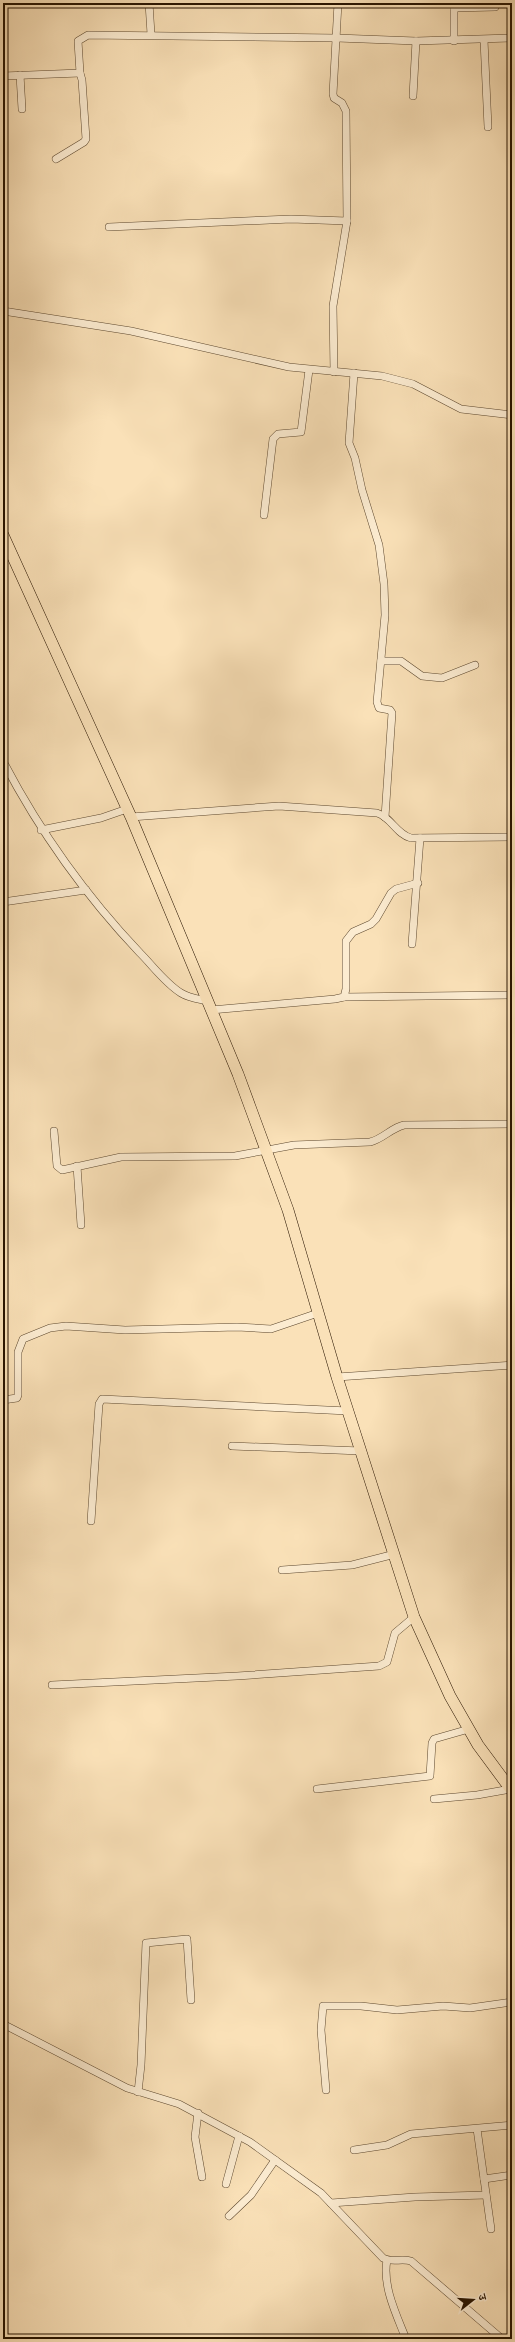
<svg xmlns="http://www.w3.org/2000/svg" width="515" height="2342" font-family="Vollkorn,'Noto Serif Devanagari',serif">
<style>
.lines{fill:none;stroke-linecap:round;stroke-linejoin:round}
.street-casing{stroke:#5c472e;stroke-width:8}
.primary-casing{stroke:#281400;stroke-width:12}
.street{stroke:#fcecd1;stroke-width:7}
.primary{stroke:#fae1b8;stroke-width:11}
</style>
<rect width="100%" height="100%" fill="#fae1b8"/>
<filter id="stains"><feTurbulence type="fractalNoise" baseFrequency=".005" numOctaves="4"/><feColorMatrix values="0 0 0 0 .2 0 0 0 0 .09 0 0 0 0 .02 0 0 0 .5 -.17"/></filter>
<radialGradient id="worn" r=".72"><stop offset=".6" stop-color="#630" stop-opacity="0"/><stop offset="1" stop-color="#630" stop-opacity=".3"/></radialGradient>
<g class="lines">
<defs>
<g id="street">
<polyline points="149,3 151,34"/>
<polyline points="454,3 454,41"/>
<polyline points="454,8 495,7"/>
<polyline points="484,40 488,127"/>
<polyline points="20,75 22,109"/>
<polyline points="3,76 80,73 78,41 88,35 337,38 416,41 512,38"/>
<polyline points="413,96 416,41"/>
<polyline points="56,159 84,142 86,139 82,80 80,73"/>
<polyline points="109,227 291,219 347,221"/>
<polyline points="3,311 131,331 289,367 382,376 413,384 461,409 512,415"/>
<polyline points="334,372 333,306 347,221 346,111 342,103 334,98 333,94 338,3"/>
<polyline points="354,373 349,443 355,458 362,490 379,545 384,584 385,615 377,702 379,708 390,710 392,713 385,817"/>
<polyline points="264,515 273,439 278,434 301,432 309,370"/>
<polyline points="381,661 401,661 422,676 442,678 475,665"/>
<path d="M3 761C40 832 85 895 140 953 153 966 165 983 181 993 189 998 198 999 207 1001"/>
<path d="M131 817 279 806 377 813C391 817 396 834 411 838L512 837"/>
<polyline points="41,830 101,818 127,809"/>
<polyline points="3,902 86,890"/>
<polyline points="412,944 420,838"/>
<polyline points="344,997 512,995"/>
<polyline points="211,1010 335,999 344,997 346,989 346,941 353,932 371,924 376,919 391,893 396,889 418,883"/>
<path d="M54 1131 57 1166 62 1170 121 1157 235 1156 294 1145 370 1142C383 1139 391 1128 404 1125L512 1124"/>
<polyline points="77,1166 81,1225"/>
<polyline points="337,1377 512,1365"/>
<polyline points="3,1400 17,1398 18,1395 18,1352 23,1339 50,1328 66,1326 125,1330 237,1327 271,1329 318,1313"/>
<polyline points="232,1446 361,1451"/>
<polyline points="91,1521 99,1404 102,1399 348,1411"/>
<polyline points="282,1570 352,1565 395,1554"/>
<polyline points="52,1685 237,1676 379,1666 387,1662 395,1633 414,1617"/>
<polyline points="317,1789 430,1776 432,1743 434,1739 469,1729"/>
<polyline points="434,1799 477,1795 511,1789"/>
<path d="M3 2024 127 2088 179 2104 250 2142 321 2193 383 2258C392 2263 401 2258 411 2261L502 2339"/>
<polyline points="326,2090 321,2030 323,2006 361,2006 397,2010 443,2006 470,2008 512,2002"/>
<polyline points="138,2092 141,2065 146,1943 187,1939 191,2000"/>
<polyline points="198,2113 195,2137 202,2177"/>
<polyline points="477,2129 491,2229"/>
<polyline points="354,2150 387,2145 411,2134 512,2125"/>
<polyline points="484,2179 512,2175"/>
<polyline points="226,2184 239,2136"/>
<polyline points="331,2203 415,2197 486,2195"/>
<polyline points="229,2216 251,2195 275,2160"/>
<path d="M387 2260C382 2286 397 2316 406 2339"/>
</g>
<polyline id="primary" points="3,535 131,817 238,1074 288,1210 337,1377 414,1617 450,1696 478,1745 512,1791"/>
</defs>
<!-- street casing -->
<use href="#street" class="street-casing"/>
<!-- primary casing -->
<use href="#primary" class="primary-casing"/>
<!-- street -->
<use href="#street" class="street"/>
<!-- primary -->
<use href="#primary" class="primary"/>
</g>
<!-- margin -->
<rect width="515" height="2342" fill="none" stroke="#fae1b8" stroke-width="16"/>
<rect x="4" y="4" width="507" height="2334" fill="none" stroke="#281400" stroke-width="2"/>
<rect x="8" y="8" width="499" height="2326" fill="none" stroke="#281400"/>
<!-- north arrow -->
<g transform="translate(473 2300) rotate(73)" stroke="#fcecd1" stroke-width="3" paint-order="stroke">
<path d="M0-3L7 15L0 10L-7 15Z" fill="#281400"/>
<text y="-6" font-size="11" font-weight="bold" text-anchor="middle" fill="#281400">उ</text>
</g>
<rect width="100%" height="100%" filter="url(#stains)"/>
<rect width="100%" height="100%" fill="url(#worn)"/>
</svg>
